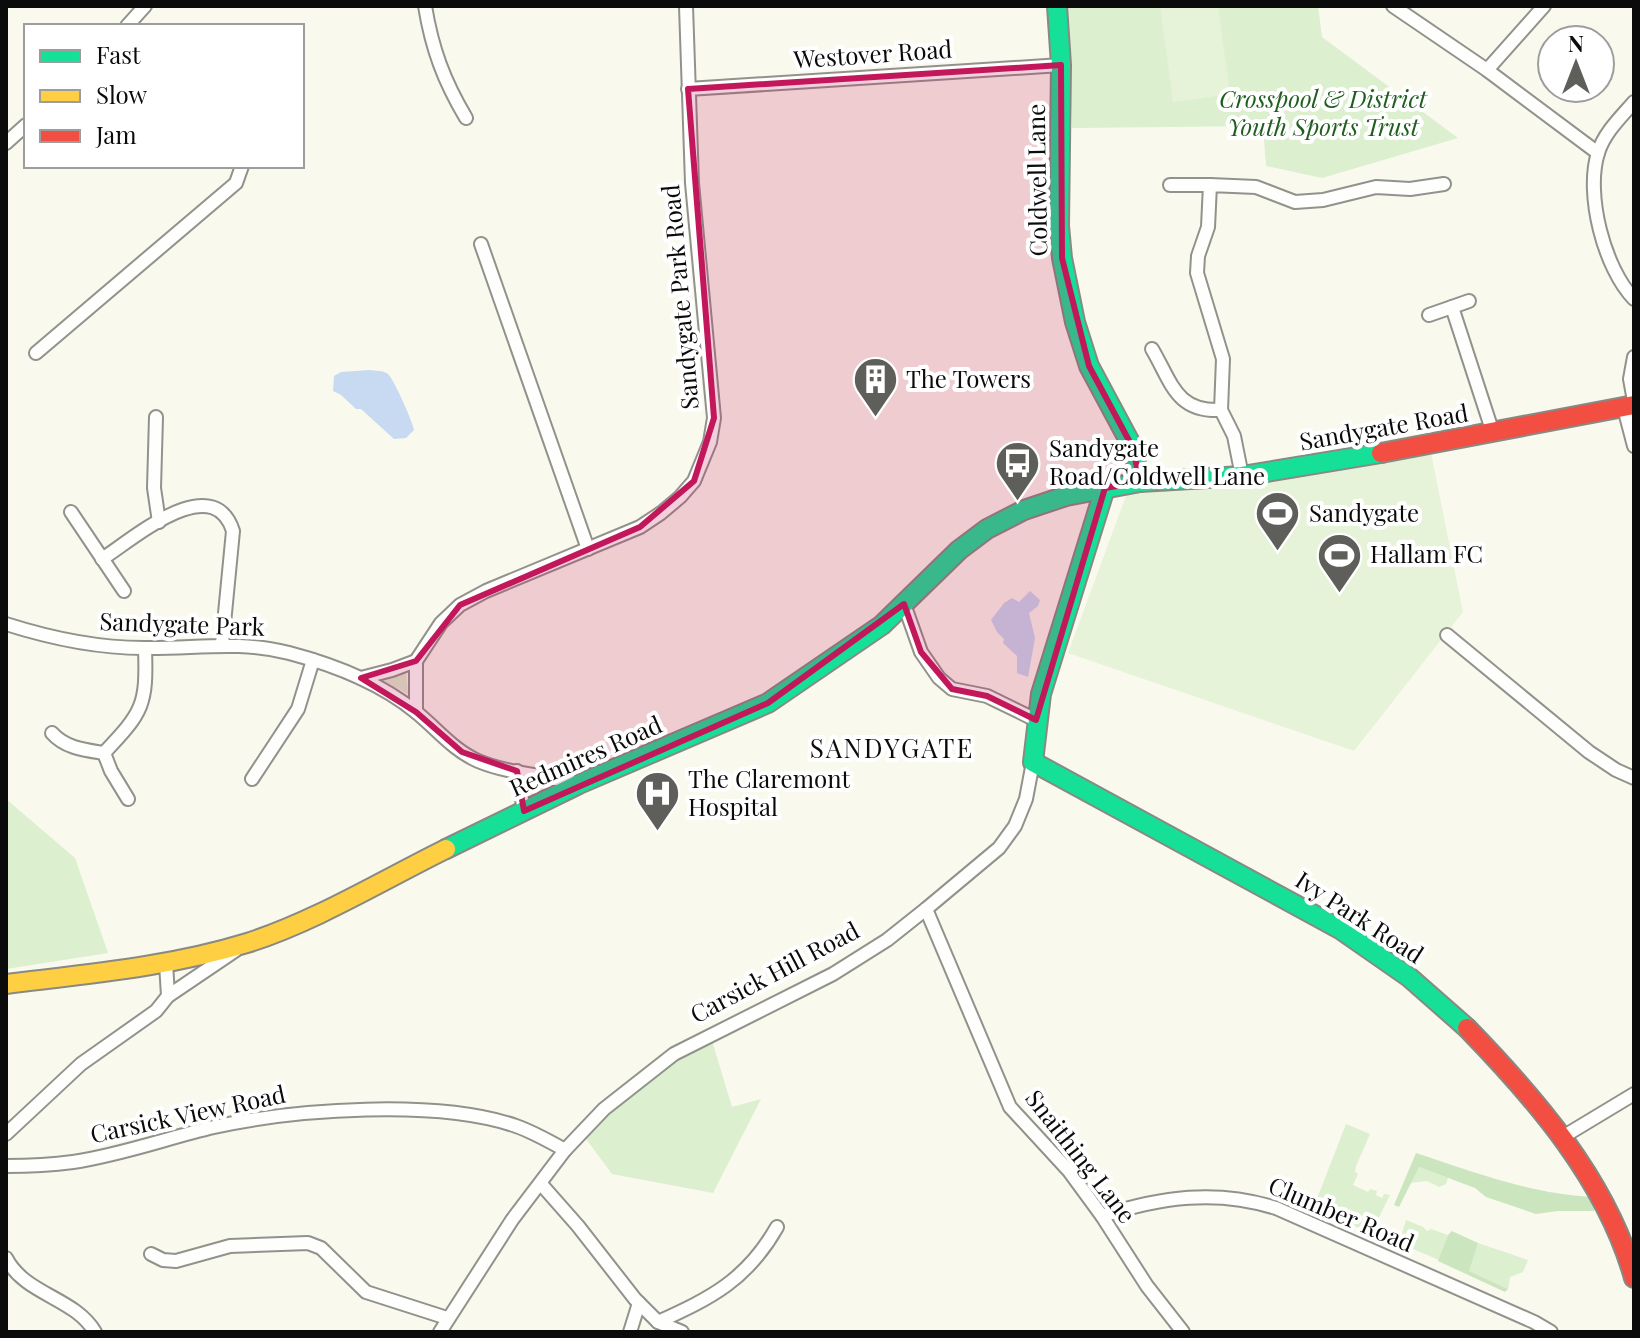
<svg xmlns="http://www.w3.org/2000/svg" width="1640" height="1338" font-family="'Playfair Display',serif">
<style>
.green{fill:#dcefcf}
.forest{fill:#cbe6be}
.pitch{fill:#e7f3d9}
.water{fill:#c7daf2}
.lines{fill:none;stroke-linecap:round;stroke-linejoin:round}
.street-casing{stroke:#92928d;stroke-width:16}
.fast-casing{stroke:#898984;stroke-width:22}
.slow-casing{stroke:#898984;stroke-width:22}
.jam-casing{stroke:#898984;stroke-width:22}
.street{stroke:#fefefc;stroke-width:12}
.fast{stroke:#16e098;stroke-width:18}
.slow{stroke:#ffcf43;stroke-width:18}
.jam{stroke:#f24e42;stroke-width:18}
.marked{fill:#c2185b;fill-opacity:0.2;stroke:#c2185b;stroke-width:6;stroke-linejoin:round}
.labels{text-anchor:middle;stroke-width:8;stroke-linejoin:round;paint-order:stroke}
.street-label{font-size:24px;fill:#0b0b0b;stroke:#fff}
.park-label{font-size:24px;font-style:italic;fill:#205e1f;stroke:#fff}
.poi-label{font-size:24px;fill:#0b0b0b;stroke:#fff;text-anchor:start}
.neighbourhood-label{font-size:26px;letter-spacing:2px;fill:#0b0b0b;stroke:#fff}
</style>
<rect width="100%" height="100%" fill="#f9f9ee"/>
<!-- green -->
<g class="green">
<polygon points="1067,6 1318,6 1322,37 1458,138 1322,178 1266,166 1263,126 1072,128"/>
<polygon points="406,670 408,694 380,679"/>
<polygon points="6,799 75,858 108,953 6,969"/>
<polygon points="710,1034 732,1107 761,1099 713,1193 612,1174 581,1132"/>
<polygon points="1346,1124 1370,1134 1356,1166 1355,1172 1358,1174 1353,1185 1368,1192 1370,1189 1377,1191 1376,1195 1382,1198 1384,1194 1390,1195 1371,1233 1313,1209"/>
<polygon points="1419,1167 1448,1178 1446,1184 1439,1187 1427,1181 1410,1183"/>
<polygon points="1406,1220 1423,1227 1427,1231 1431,1229 1448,1235 1439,1260 1399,1243"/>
<polygon points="1478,1243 1528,1260 1523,1272 1510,1277 1508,1289 1468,1271"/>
</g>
<!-- forest -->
<g class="forest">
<path d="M1416 1153C1474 1172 1531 1194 1592 1197L1597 1204 1594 1211H1558L1536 1214 1486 1197 1475 1188 1419 1167 1399 1207 1394 1205Z"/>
<polygon points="1452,1231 1478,1243 1469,1271 1508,1289 1505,1292 1438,1261 1448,1235"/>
</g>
<!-- pitch -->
<g class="pitch">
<polygon points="1160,6 1218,6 1230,94 1173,102"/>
<polygon points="1431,453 1463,612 1354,751 1068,653 1127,493 1283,478"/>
</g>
<!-- water -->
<g class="water">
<path d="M369 370C375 371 383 370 388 374 393 378 413 422 414 430L406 438 394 439 361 409H356L341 395 333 391 334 376 341 372Z"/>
<polygon points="1030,591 1040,600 1038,606 1029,613 1035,638 1028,677 1017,673 1017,656 1003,643 1004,639 997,632 991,620 1004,603 1012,598 1019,602"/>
</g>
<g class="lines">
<defs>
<g id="street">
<path d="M425 6C432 49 444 81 466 118"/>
<polyline points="1393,6 1487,70 1598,153"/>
<polyline points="127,26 145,6"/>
<polyline points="1487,70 1544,6"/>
<polyline points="688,89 1061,65"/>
<path d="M1634 102C1621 117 1604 133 1598 153 1585 194 1604 268 1634 299"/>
<polyline points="6,143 26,125"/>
<polyline points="1170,185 1210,185"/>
<polyline points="481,244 588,549"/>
<polyline points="1469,301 1452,307 1493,433"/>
<polyline points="1429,315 1452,307"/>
<path d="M1152 349C1172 383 1176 412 1221 410"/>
<polyline points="36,353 236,183 242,166"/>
<polyline points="1634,357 1630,379 1634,401"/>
<polyline points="1624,408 1634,446"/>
<polyline points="156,417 154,488 159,522"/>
<polyline points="1242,476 1234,436 1221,410 1223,359 1197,273 1198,256 1208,227 1210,185 1256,187 1295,202 1323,200 1376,187 1410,189 1444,184"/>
<polyline points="71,512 124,591"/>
<path d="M102 559C133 539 213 469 233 531L222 644"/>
<polyline points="904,604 921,652 939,678 952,689 987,696 1036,720"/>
<path d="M6 624C50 638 98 648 144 648 194 649 239 640 289 653 335 665 379 682 416 712 437 729 453 750 478 761 509 774 546 775 579 784"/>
<polyline points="1447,635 1589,752 1616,770 1634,778"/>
<polyline points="361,678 392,670 416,661"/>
<polyline points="416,712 416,661 441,623 460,605 486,591 640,527 661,513 680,497 694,481 710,442 714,418 692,183 686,6"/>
<path d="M52 733C65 748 85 750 104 753"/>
<polyline points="517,771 524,811"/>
<polyline points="252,779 298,709 313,660"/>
<path d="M128 799 111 771 104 753C143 712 147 705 145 649"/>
<polyline points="926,909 1010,1107 1069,1171 1102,1216 1147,1286 1183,1332"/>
<polyline points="168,996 236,950"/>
<polyline points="6,1134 81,1064 156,1011 168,996 166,963"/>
<polyline points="1561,1138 1634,1094"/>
<path d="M6 1166C28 1166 51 1165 73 1162 121 1155 167 1138 214 1127 296 1109 437 1099 516 1126 533 1132 549 1141 565 1150"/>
<polyline points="541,1184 578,1226 635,1299 658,1322 682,1332"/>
<path d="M1102 1216C1161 1197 1216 1189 1276 1208L1534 1322 1551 1332"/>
<polyline points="151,1254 163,1260 176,1261 230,1246 308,1243 321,1248 366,1292 447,1318"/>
<path d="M6 1258C25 1295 74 1297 95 1332"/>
<path d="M658 1322C711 1298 747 1280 777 1227"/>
<polyline points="440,1332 512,1220 565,1150 604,1109 674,1054 833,974 887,940 926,909 999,848 1015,826 1026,799 1033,762"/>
<polyline points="630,1332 639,1303"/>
</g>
<g id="fast">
<polyline points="1057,6 1061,65 1059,226 1062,258 1075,322 1089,366 1133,448 1140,482"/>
<polyline points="1105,488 1041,694 1033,762 1340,929 1409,977 1467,1028"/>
<polyline points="446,849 579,784 768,703 882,625 959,550 987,529 1024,510 1066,496 1140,482 1242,476 1381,453"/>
</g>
<path id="slow" d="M6 984C87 974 169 967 247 943 314 922 383 880 446 849"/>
<g id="jam">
<polyline points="1381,453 1634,405"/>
<path d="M1467 1028C1536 1099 1607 1181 1634 1278"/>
</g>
</defs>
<!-- street casing -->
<use href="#street" class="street-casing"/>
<!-- fast casing -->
<use href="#fast" class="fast-casing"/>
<!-- slow casing -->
<use href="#slow" class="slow-casing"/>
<!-- jam casing -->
<use href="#jam" class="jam-casing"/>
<!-- street -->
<use href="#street" class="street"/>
<!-- fast -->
<use href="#fast" class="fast"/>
<!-- slow -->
<use href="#slow" class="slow"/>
<!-- jam -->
<use href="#jam" class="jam"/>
</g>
<!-- marked area -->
<path class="marked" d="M1061 65 1062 258 1089 366 1133 448 1140 482 1105 488 1036 720 987 696 952 689 921 652 904 604 768 703 524 811 517 771 462 752 416 712 361 678 416 661 460 605 640 527 694 481 714 418 688 89Z"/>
<!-- icons -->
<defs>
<symbol id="building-pin" viewBox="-11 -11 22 30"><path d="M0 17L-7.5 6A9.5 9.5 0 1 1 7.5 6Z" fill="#5e5e5a" stroke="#fff"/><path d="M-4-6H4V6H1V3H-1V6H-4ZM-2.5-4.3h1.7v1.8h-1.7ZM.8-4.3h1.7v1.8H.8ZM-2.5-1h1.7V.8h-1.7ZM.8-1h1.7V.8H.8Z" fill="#fff"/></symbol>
<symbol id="bus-pin" viewBox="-11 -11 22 30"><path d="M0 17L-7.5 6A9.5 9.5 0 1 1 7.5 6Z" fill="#5e5e5a" stroke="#fff"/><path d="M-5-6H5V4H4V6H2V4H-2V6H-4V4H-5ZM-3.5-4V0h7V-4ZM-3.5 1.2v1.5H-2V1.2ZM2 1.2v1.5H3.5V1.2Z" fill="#fff"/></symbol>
<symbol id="stadium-pin" viewBox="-11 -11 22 30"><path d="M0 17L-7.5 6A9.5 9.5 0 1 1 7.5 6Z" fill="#5e5e5a" stroke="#fff"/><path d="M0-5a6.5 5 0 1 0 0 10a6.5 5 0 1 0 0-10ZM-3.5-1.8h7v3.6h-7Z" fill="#fff"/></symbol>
<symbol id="hospital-pin" viewBox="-11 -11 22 30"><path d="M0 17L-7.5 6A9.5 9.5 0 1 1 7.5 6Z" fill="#5e5e5a" stroke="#fff"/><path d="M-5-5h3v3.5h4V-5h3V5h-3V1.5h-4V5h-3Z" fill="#fff"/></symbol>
</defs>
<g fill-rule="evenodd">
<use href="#building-pin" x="850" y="354" width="51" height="69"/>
<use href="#bus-pin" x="992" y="438" width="51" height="69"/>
<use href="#stadium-pin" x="1252" y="488" width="51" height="69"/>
<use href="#stadium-pin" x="1314" y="530" width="51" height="69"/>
<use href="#hospital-pin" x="632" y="768" width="51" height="69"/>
</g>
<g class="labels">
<!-- street labels -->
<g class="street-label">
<text transform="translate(873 55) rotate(-4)" y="8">Westover Road</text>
<text transform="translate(1038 180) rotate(-91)" y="8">Coldwell Lane</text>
<text transform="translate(681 297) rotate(-95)" y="8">Sandygate Park Road</text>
<text transform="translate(1384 428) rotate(-10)" y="8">Sandygate Road</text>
<text transform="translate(182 625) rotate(2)" y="8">Sandygate Park</text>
<text transform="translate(586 757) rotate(-24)" y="8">Redmires Road</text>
<text transform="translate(1359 918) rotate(33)" y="8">Ivy Park Road</text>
<text transform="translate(775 973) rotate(-28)" y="8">Carsick Hill Road</text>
<text transform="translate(188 1115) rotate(-12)" y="8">Carsick View Road</text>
<text transform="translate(1080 1157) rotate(52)" y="8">Snaithing Lane</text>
<text transform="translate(1341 1215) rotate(23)" y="8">Clumber Road</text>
</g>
<!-- park labels -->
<g class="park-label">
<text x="1323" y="108">Crosspool &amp; District<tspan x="1323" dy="28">Youth Sports Trust</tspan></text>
</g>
<!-- poi labels -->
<g class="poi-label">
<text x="906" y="388">The Towers</text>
<text x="1049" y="457">Sandygate<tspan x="1049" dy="28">Road/Coldwell Lane</tspan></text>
<text x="1309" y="522">Sandygate</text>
<text x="1370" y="563">Hallam FC</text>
<text x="688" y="788">The Claremont<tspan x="688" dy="28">Hospital</tspan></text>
</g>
<!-- neighbourhood labels -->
<g class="neighbourhood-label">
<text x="892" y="758">SANDYGATE</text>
</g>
</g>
<!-- border -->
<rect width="1640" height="1338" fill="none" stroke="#0b0b0b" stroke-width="16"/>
<!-- legend -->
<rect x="24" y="24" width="280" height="144" fill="#ffffff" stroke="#9d9d9d" stroke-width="2"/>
<rect x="40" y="50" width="40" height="12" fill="#16e098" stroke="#9d9d9d" stroke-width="2"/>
<text x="96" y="64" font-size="24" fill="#0b0b0b">Fast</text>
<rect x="40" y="90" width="40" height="12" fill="#ffcf43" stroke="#9d9d9d" stroke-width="2"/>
<text x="96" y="104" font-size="24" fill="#0b0b0b">Slow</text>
<rect x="40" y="130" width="40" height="12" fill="#f24e42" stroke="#9d9d9d" stroke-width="2"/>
<text x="96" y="144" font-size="24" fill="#0b0b0b">Jam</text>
<!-- north arrow -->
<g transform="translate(1576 64)"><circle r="38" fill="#ffffff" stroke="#9d9d9d" stroke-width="2"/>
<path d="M0-6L14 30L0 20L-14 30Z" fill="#5e5e5a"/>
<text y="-12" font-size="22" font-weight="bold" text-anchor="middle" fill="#0b0b0b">N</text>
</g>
</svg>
